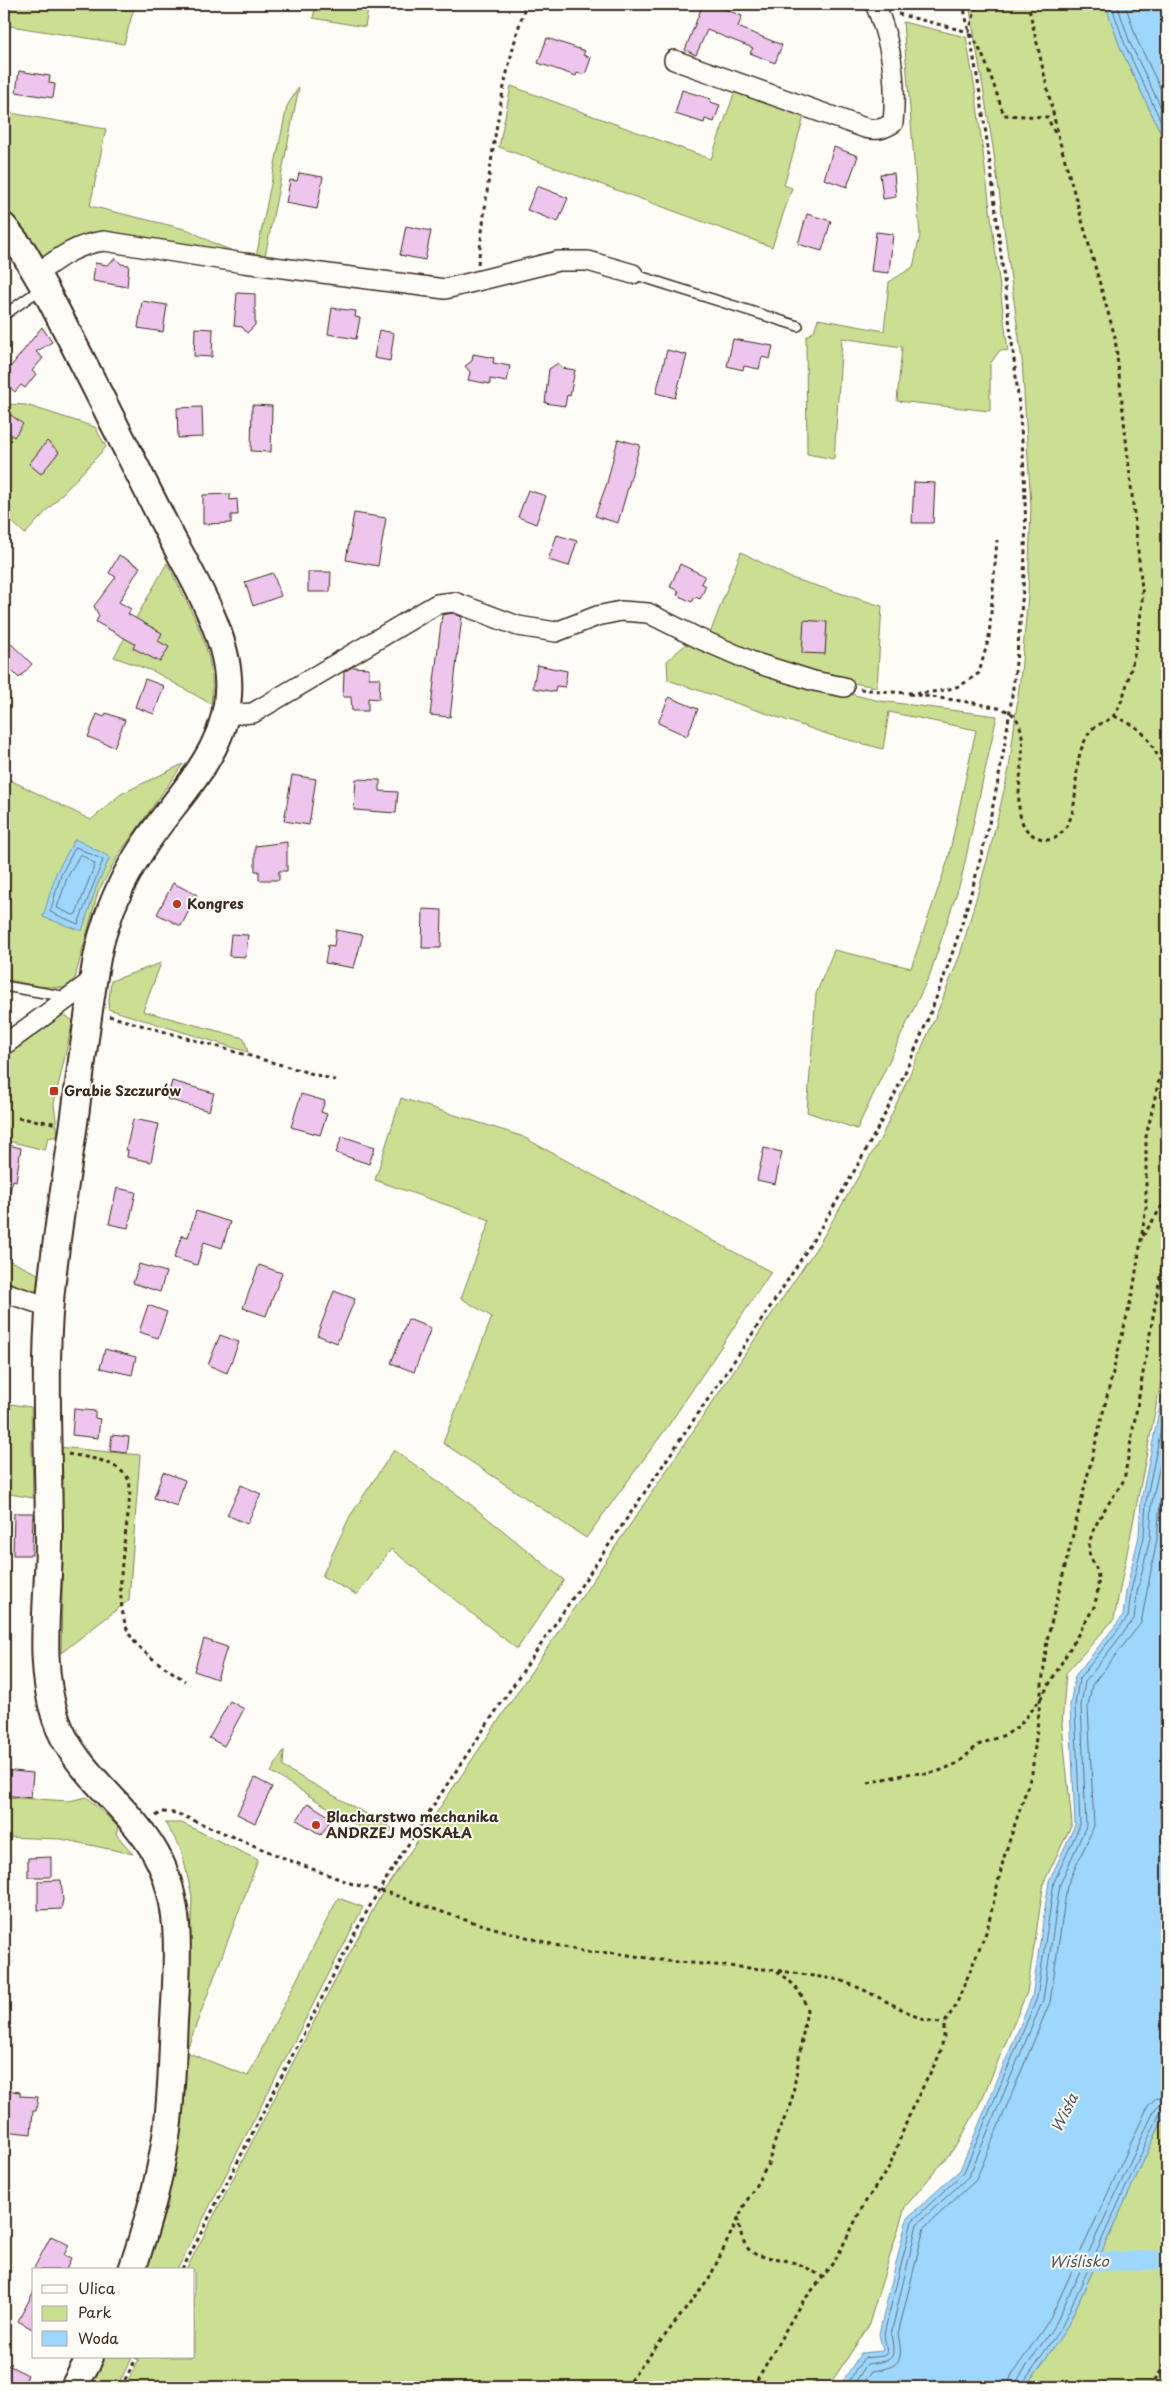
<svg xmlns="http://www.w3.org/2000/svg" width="1171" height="2391" font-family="'Playpen Sans',sans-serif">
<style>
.green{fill:#cbdf93;stroke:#838458}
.water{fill:#9dd7fd;stroke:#7692a4}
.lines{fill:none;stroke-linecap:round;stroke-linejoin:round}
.shore{stroke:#626f77;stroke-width:1}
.canal{stroke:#9dd7fd;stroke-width:19}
.building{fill:#edc5ed;stroke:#3b2a1e}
.lane-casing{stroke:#3b2a1e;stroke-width:12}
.street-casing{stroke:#3b2a1e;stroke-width:22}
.secondary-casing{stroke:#3b2a1e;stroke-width:30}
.path{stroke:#3b2a1e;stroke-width:3;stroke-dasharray:4 4;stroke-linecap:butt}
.lane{stroke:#fdfcf7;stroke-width:9}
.street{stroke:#fdfcf7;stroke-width:19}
.secondary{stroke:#fdfcf7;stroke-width:26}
.poi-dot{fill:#c8321e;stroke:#fdfcf7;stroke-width:2}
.labels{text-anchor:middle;stroke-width:4;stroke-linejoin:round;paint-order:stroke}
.poi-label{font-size:14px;font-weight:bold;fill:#3b2a1e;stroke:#fdfcf7;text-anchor:start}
.water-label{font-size:15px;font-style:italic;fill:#545556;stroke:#fdfcf7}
</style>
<rect width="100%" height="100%" fill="#fdfcf7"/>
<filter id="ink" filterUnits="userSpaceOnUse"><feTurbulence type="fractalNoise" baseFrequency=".02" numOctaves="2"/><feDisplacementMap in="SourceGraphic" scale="10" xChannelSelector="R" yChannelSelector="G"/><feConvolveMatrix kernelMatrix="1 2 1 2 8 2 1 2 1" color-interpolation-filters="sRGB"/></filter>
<g filter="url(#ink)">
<!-- green -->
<g class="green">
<polygon points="4,4 135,4 124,44 4,25"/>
<polygon points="316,4 369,4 365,27 313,18"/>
<polygon points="969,4 1105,4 1120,47 1167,146 1167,1351 1114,1619 1066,1673 1062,1725 1072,1824 1044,1882 1027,1992 983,2097 958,2144 905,2207 868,2327 828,2387 125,2387 140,2357 194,2357 194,2270 186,2270 338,1975 381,1895 819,1244 882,1136 935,1018 960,955 990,850 1009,769 1021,672 1028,595 1031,506 1022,360 993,147"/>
<polygon points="903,22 966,37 975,89 1008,351 1000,350 990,364 990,411 897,401 902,347 842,338 834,459 807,454 806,337 814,331 818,319 884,331 889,282 913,267 920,236"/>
<polygon points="511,86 711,159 735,91 805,113 784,185 792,188 772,247 499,147"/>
<polygon points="299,87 265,256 256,257 287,106"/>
<polygon points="4,112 106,129 90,206 189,230 213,243 243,255 89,233 49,254 41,255 4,208"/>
<polygon points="4,404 26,405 95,427 106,447 25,534 4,514"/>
<polygon points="741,552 791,578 882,606 877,687 816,677 709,636"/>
<path d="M167 563C189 607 219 654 211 704L155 672 114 657Z"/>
<polygon points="687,643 790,680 880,701 997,716 961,880 930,974 857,1129 807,1112 816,994 834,950 911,968 948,860 976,730 889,712 883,749 830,735 668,680 667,661"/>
<polygon points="183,764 119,854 98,892 75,978 66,988 37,986 4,979 4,777 91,820 121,794"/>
<polygon points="161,963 143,1011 244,1038 248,1052 108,1009 111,981"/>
<polygon points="62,1013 73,1021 54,1104 58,1136 48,1138 45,1150 4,1140 4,1059 20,1041"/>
<polygon points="401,1098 521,1136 771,1272 668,1426 586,1538 443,1443 492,1317 461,1298 490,1220 375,1180"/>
<polygon points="4,1258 38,1274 36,1295 4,1285"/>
<polygon points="4,1403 31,1407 33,1498 4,1493"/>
<polygon points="58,1447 140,1455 129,1600 61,1653 63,1541"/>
<polygon points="394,1450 465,1500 564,1580 517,1649 391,1549 357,1595 322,1576 350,1516"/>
<polygon points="284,1750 283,1767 393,1829 380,1840 271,1772"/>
<polygon points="4,1797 69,1801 87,1797 118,1827 116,1834 133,1854 61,1839 4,1837"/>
<polygon points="165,1823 182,1823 258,1860 186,2052 248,2076 338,1898 363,1907 177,2270 146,2270 168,2204 186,2052 192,1896 181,1848"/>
<polygon points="4,2013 10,2013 4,2070"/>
<polygon points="1167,2110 1167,2387 1026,2387 1066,2329"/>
<polygon points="104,2357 132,2357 117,2387 89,2387"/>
</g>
<!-- water -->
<g class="water">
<polygon points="1105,4 1167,4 1167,146 1120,47"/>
<polygon points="75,839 110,857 96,888 82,931 43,917 56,873"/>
<polygon points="1167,1370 1167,2110 1066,2329 1026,2387 839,2387 861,2353 883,2351 879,2334 907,2218 960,2170 1032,1997 1049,1881 1075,1825 1070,1705 1075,1676 1123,1616 1126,1591 1139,1536 1141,1501"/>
</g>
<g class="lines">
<!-- shore -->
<g class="shore">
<polyline points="1111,4 1125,45 1167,134"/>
<polyline points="1117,4 1130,43 1167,120"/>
<polyline points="1125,4 1137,40 1167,102"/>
<polygon points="76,847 103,860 78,924 50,912 61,875"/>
<polygon points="82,855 95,864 76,914 73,915 57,908 67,878 79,856"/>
<polyline points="845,2387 864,2358 883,2356 887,2353 884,2334 912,2221 964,2172 1037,1998 1054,1882 1080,1825 1075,1705 1079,1679 1128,1617 1131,1591 1144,1537 1146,1501 1167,1401"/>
<path d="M852 2387 867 2364C893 2360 896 2362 891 2334L917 2224 969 2176 1043 2000 1060 1884 1086 1826 1081 1705 1085 1682 1134 1619 1137 1593 1150 1538 1152 1502 1167 1432"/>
<path d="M861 2387 872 2371C900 2367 904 2362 898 2334L924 2228 976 2180 1050 2002 1067 1886 1094 1826 1088 1706 1092 1685 1141 1623 1157 1539 1160 1503 1167 1468"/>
<polyline points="1008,2387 1011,2376 1050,2319 1148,2106 1156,2098 1167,2095"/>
<polyline points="1016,2387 1018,2379 1056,2323 1155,2109 1160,2104 1167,2103"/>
<polyline points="1022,2387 1023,2383 1062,2326 1160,2113 1167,2109"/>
</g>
<!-- canal -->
<polyline class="canal" points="1071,2262 1167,2260"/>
</g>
<!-- building -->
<g class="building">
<polygon points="703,4 712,4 742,16 738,27 782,45 775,63 750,53 753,48 707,30 696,55 685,50"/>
<polygon points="547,38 585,51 583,55 591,58 585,75 577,73 576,76 538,63"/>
<polygon points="19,71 50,76 49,83 55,84 53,98 16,92"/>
<polygon points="682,90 711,99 710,102 720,105 714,122 705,119 704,123 675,114"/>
<polygon points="834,147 858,156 847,187 824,179"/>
<polygon points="299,173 323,177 317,209 286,203 290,180 297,181"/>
<polygon points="894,173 896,197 883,199 880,174"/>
<polygon points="537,186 568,198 558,222 527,210"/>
<polygon points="807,214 831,221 822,251 798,244"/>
<polygon points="406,226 431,231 425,260 400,255"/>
<polygon points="876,232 893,234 889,273 871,271"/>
<polygon points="116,258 121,264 129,265 127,287 93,281 95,263 107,265"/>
<polygon points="237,293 255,294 255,325 247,333 242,327 234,326"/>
<polygon points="142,301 167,305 163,332 138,328"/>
<polygon points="332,308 356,311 355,317 360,318 356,339 328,334"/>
<polygon points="42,327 52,342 36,352 43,358 32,371 36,374 25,388 21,385 15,392 4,382 4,375"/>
<polygon points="195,328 213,329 212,357 194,356"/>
<polygon points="379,330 394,333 390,361 374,358"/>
<polygon points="733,339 773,346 770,359 762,357 759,369 744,366 743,370 727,366"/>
<polygon points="667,350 687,355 675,398 656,393"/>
<polygon points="473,354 494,358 493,363 510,366 507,382 490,379 490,384 468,380 470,372 465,366 472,361"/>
<polygon points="558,363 562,368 575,370 570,396 567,395 565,406 545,403 549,369"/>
<polygon points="252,405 272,406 271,452 251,451"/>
<polygon points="202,407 203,437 178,438 177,408"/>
<polygon points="11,415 23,424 14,437 4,429 4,424"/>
<polygon points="618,439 640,445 618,523 595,516 607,483"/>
<polygon points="47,441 59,452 41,474 29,464"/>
<polygon points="914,482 935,483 933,523 912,523"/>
<polygon points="528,490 546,496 536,524 518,517"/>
<polygon points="230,494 230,500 237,499 238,515 231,515 231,523 203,524 203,495"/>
<polygon points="354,513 386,518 378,566 346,560"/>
<polygon points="557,535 577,541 569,566 548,560"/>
<polygon points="119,555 140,567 119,602 131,609 128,614 162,633 158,641 169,647 160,662 133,648 135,644 96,622 99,616 94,606 116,577 109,573"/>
<polygon points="680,564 705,576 701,583 706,586 700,599 695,597 692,602 677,595 679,591 670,587"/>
<polygon points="308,572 331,572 330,592 308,592"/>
<polygon points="273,573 281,596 253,606 245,582"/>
<polygon points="453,613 462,617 450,717 430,715 442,615"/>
<polygon points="804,620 827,622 825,654 802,653"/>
<polygon points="4,637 32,664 19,678 4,663"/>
<polygon points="537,665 567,671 565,687 556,686 555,692 533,688"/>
<polygon points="352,667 369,668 369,678 380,678 379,699 368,698 368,711 352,711 351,697 343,697 344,672"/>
<polygon points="145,679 164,686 154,714 135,707"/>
<polygon points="669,697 698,709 687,736 658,723"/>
<polygon points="106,713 125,720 114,747 88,737 97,714 104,717"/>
<polygon points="292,775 316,779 309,825 284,821"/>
<polygon points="356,779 380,780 380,791 398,792 396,813 354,810"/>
<polygon points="287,842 287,871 279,871 279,880 259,880 259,871 255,871 255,846"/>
<polygon points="173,883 197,895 181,926 157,914"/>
<polygon points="423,909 442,910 441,948 422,948"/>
<polygon points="336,930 363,935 354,968 325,963 328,945 334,946"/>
<polygon points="231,934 248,935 246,957 229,956"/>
<polygon points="172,1081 214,1093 209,1111 167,1099"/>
<polygon points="301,1094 325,1101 321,1112 327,1114 320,1135 291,1127"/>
<polygon points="133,1119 159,1124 151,1162 127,1157 128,1150 126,1150"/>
<polygon points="342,1136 375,1147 369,1164 336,1153"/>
<polygon points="4,1144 21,1148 16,1181 13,1180 9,1195 4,1194"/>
<polygon points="764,1148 782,1152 775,1184 757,1180"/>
<polygon points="117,1188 136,1192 128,1228 109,1224"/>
<polygon points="196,1211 230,1222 222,1248 204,1242 197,1265 174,1258 182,1235 188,1237"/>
<polygon points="139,1264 166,1272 160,1292 133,1283"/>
<polygon points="259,1265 282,1273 266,1316 243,1308"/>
<polygon points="334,1291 355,1299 337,1343 317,1335"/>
<polygon points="148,1305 167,1312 158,1338 139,1332"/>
<polygon points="408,1319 431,1328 414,1372 391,1363"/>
<polygon points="220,1335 239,1342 227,1373 208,1365"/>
<polygon points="105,1349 136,1357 132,1375 100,1368"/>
<polygon points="74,1409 95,1411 95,1418 100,1419 98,1438 72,1435"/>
<polygon points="112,1435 129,1437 127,1453 110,1451"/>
<polygon points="163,1472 185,1480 177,1506 154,1498"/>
<polygon points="241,1485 261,1494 247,1524 227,1515"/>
<polygon points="14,1513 33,1513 32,1555 13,1555"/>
<polygon points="204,1639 227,1647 217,1679 194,1671"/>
<polygon points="230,1701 244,1709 224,1746 209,1738"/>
<polygon points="4,1770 33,1773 31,1798 4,1795"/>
<polygon points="255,1778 272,1787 255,1823 237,1814"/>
<polygon points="308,1803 332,1818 321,1835 297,1820"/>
<polygon points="51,1857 51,1877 28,1877 28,1858"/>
<polygon points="61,1880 63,1900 61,1909 38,1910 38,1881"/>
<polygon points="6,2090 20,2092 20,2096 38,2097 36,2111 33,2111 31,2134 4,2131"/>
<polygon points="51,2236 69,2245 64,2255 71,2258 66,2270 33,2270"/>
<polygon points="34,2291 34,2330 18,2321"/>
<polygon points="4,2363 28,2375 22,2387 4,2387"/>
</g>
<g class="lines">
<defs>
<g id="lane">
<polyline points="633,274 798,326"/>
<polyline points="4,315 42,288"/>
<polyline points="4,986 68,997"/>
</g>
<g id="street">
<path d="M674 60 865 128C877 131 883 129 893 123 897 82 891 41 875 4"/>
<path d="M37 274C58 258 77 244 104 241L244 263 445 289 558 261H588L633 274"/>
<polyline points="225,715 253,713 430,608 437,604 454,602 518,626 556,632 597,616 621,611 648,613 700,639 753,662 814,681 844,687"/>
<polyline points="4,1045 93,980"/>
<polyline points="4,1292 49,1307"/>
</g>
<g id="secondary">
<path d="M4 227 23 251 44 287C85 365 124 444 164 523 187 569 225 626 228 678 233 748 180 791 145 844 127 871 113 899 104 930 96 953 94 978 90 1003 85 1038 80 1073 76 1108 65 1192 48 1275 47 1360 46 1420 49 1480 49 1540 49 1599 37 1663 56 1719 73 1772 130 1806 156 1854 184 1904 177 1966 174 2021 172 2059 172 2098 166 2137 159 2182 147 2226 132 2270"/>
<polyline points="74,2387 90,2357"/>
</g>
</defs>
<!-- lane casing -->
<use href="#lane" class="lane-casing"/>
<!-- street casing -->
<use href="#street" class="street-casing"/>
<!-- secondary casing -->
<use href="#secondary" class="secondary-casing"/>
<!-- path -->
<g class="path">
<polyline points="898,14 969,32 977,4"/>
<path d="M971 34C987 59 994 87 1004 115L1047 117 1056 135"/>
<path d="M478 264C489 177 498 87 526 4"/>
<path d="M860 689C891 692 925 697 956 687 964 684 972 678 979 673L989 637 997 540"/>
<path d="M909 694C929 697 998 704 1011 713 1045 739 986 838 1052 840 1086 820 1069 776 1083 745 1085 740 1089 732 1092 729 1099 723 1110 721 1115 714 1129 693 1144 614 1142 588L1115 337 1059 139 1028 4"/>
<path d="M1114 716C1151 732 1149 741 1167 774"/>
<polyline points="109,1016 338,1081"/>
<polyline points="18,1118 54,1123"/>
<polyline points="1143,1236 1167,1198"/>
<path d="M68 1454C89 1458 113 1459 127 1477 132 1484 129 1498 129 1507 125 1543 110 1611 134 1641 146 1657 169 1669 185 1681"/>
<path d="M868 1783 897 1776 913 1773 926 1774 939 1771 958 1763 978 1745 1007 1734 1019 1726 1040 1700 1094 1607C1097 1596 1100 1583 1097 1572 1096 1564 1089 1559 1089 1550 1088 1529 1113 1498 1124 1480L1167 1238"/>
<polyline points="156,1816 162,1812 176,1813 296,1863 353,1884 389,1893 462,1919 555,1945 586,1952 615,1953 667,1961 774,1970 840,1980 864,1990 921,2019 944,2024"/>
<path d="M738 2217C744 2268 763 2251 798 2264 807 2267 815 2273 823 2277L837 2257 864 2204 889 2167 912 2108 940 2054 944 2036V2024L956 2005 987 1930 1004 1857 1032 1773 1047 1640 1133 1291 1146 1208V1137L1167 1044"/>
<path d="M182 2270C224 2188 266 2107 308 2025 333 1977 356 1927 385 1881 480 1730 584 1583 684 1434 750 1338 817 1241 872 1139 951 991 998 828 1016 662 1022 609 1027 554 1025 500 1023 421 1012 342 1002 264 992 177 982 89 963 4"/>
<polyline points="121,2387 137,2357"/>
<path d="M625 2387 709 2279 745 2204 768 2164 778 2132 791 2105 807 2010C802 1991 792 1982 777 1971"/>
<polyline points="753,2387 800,2305 823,2277"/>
<polyline points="1150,2387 1163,2368 1167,2357"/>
</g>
<!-- lane -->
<use href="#lane" class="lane"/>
<!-- street -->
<use href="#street" class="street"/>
<!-- secondary -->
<use href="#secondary" class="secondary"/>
</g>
</g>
<!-- markers -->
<g class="poi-dot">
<circle cx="177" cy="904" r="5"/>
<rect x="49" y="1086" width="10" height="10" rx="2.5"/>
<circle cx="316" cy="1825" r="5"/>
</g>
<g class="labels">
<!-- poi labels -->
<g class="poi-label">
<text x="187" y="909">Kongres</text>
<text x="64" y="1096">Grabie Szczurów</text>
<text x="326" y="1822">Blacharstwo mechanika<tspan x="326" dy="16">ANDRZEJ MOSKAŁA</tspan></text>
</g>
<!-- water labels -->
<g class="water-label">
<text transform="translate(1065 2113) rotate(-64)" y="5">Wisła</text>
<text transform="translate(1079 2262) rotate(-1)" y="5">Wiślisko</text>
</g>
</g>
<!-- margin -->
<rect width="1171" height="2391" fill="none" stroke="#fdfcf7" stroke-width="20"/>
<rect x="10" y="10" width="1151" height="2371" fill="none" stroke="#3b2a1e" stroke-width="2" filter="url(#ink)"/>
<!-- legend -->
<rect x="32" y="2268" width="162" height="90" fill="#fdfcf7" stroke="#afa8a0"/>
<rect x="42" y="2285" width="25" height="8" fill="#fdfcf7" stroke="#afa8a0"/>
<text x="78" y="2294" font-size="15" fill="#3b2a1e">Ulica</text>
<rect x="42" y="2306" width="25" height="15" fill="#cbdf93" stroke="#afa8a0"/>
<text x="78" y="2318" font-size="15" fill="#3b2a1e">Park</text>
<rect x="42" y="2331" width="25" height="15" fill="#9dd7fd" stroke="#afa8a0"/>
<text x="78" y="2344" font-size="15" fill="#3b2a1e">Woda</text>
</svg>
